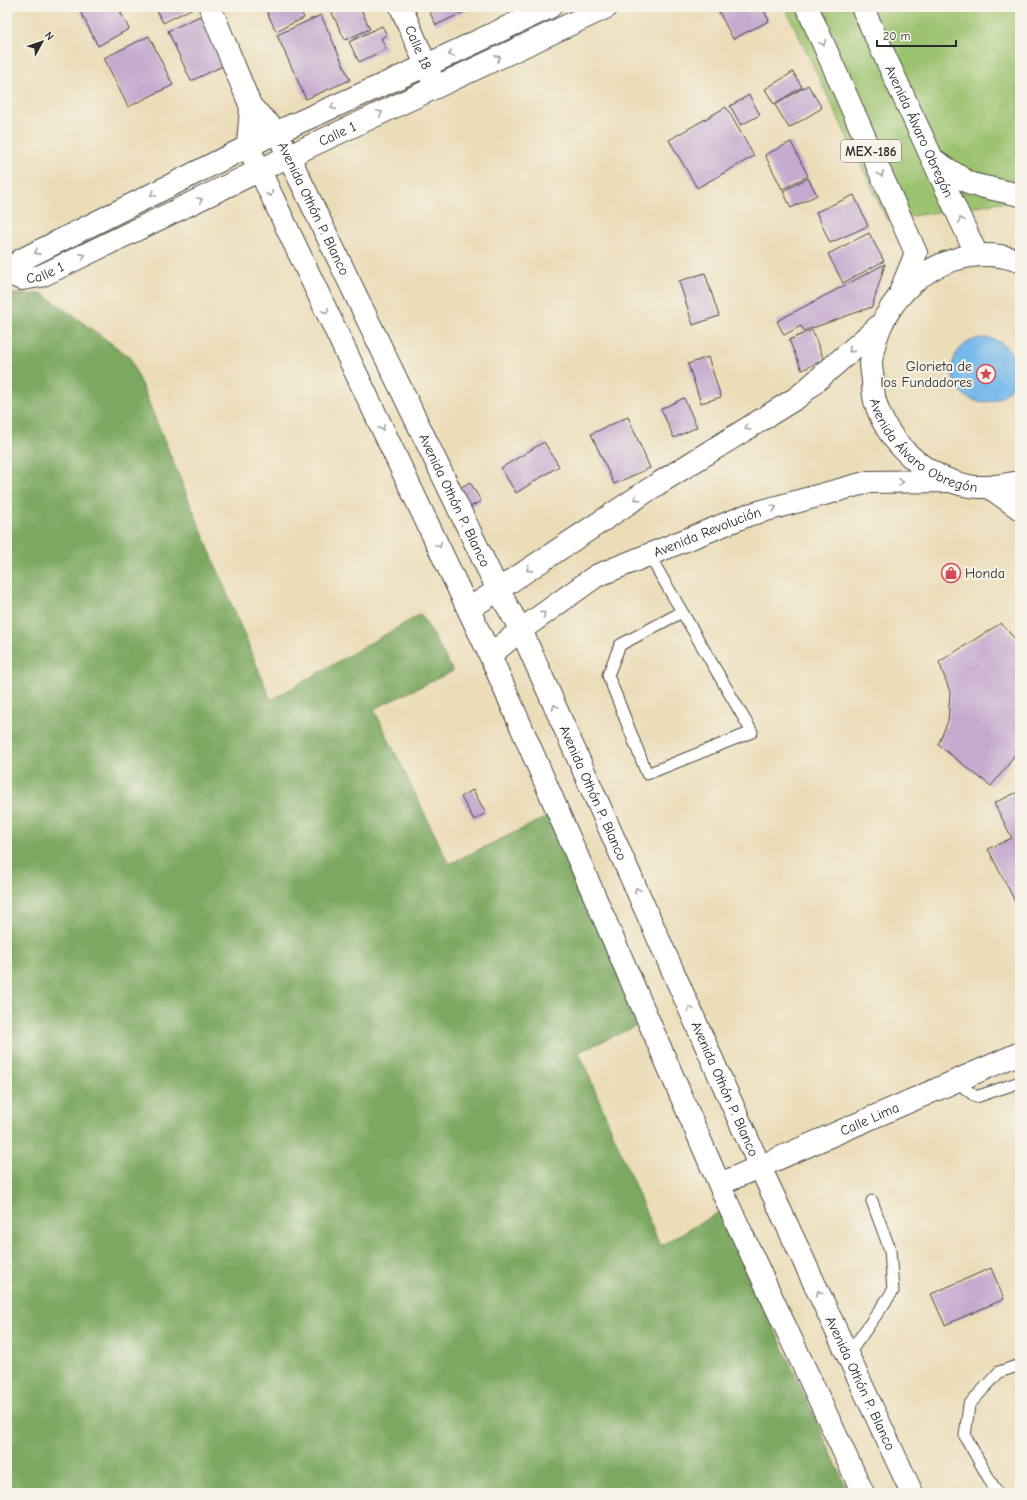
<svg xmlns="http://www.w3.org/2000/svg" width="1027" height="1500" font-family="'Comic Neue',sans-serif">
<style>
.green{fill:#9bc26e;stroke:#63764c}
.forest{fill:#7ca861;stroke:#546a46}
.water{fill:#75b8eb;stroke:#50728b}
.building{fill:#c5a9cf}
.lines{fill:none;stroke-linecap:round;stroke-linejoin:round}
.lane-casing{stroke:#484640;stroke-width:13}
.street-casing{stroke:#484640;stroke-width:24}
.primary-casing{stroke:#484640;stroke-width:24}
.lane{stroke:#fff;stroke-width:11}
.street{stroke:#fff;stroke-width:22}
.primary{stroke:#fff;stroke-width:22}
.oneway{stroke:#a0a0a0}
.labels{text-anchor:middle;stroke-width:4;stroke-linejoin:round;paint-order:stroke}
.shield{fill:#f7f3e8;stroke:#686764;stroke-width:1}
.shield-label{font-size:13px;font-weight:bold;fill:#2b2b2b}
.street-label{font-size:14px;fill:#2b2b2b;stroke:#f7f3e8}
.poi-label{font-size:14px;fill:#2b2b2b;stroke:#f7f3e8;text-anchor:end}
</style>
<rect width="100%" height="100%" fill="#f7f3e8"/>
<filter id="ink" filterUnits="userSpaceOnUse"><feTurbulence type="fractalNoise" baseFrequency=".025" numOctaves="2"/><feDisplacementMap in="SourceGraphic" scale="8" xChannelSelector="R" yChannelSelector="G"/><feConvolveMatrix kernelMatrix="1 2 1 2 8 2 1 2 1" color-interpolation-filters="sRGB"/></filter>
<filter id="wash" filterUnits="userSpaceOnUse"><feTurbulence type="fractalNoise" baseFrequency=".012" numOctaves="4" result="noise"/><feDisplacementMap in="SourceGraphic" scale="16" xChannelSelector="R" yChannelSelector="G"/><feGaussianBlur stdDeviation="0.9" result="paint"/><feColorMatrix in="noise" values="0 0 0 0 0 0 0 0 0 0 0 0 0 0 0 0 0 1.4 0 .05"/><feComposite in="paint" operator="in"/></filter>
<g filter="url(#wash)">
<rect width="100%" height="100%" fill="#ecddb9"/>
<!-- green -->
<polygon class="green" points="785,7 1020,7 1020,199 887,220"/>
<!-- forest -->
<polygon class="forest" points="7,294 43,294 130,357 271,700 421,614 453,671 374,709 449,864 551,815 645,1022 579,1052 660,1246 721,1211 849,1493 7,1493"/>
<!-- water -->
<circle class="water" cx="984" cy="370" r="32"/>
<g id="blocks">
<!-- building -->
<g class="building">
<polygon points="78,7 118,7 129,29 98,46"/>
<polygon points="155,7 195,7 163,23"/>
<polygon points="267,7 299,7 304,18 276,31 265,8"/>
<polygon points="346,7 360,7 370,29 345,40 332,13"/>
<polygon points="427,7 467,7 468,10 436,25"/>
<polygon points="729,7 762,7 769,21 733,39 719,12"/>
<polygon points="202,15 225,65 191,81 168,31"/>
<polygon points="321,15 350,80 306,99 277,35"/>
<polygon points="382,26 387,35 381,38 386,49 359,62 349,42"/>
<polygon points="149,36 173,85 128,107 104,58"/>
<polygon points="793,72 802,87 774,104 765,89"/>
<polygon points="808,85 822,108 789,128 775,105"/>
<polygon points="749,95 760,115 741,125 730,106"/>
<polygon points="726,107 754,156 697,188 669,140"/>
<polygon points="791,142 808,176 782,189 765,155"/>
<polygon points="808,178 817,195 791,208 783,191"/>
<polygon points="854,195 868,226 830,243 816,212"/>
<polygon points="869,233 884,261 843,283 828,254"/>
<polygon points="885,264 872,307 804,331 801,326 784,335 777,321"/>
<polygon points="705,273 719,316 693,325 679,281"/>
<polygon points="812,330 824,360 802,370 789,340"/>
<polygon points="708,357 721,397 701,403 688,364"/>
<polygon points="684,398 697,427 674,438 661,409"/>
<polygon points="628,417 650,468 614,484 591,434"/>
<polygon points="544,442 559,466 516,493 501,468"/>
<polygon points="470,482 481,501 468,508 458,489"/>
<polygon points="1001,623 1020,645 1020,746 1008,765 991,786 938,745 948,721 950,692 939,662"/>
<polygon points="473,790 486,813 474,820 461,797"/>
<polygon points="1020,791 1020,911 988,849 1012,838 994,803"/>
<polygon points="991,1268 1004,1299 945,1325 931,1294"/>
</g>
</g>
</g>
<g filter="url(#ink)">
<use href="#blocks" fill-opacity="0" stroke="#484640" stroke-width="1"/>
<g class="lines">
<defs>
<g id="lane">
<polyline points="649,555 752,732 647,774 608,675 620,645 682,612"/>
<polyline points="956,1081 976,1097 1017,1083 1020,1085"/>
<polyline points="848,1355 893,1291 890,1250 872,1201"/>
<polyline points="997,1493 965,1436 969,1405 999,1372 1020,1365"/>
</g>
<g id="street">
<path id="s1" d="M210 7 251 107 277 132 498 590 521 630 760 1167 912 1493"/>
<path id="s2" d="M401 7 432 79"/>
<polyline points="251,107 248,146 490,655 727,1202 863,1493"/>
<path id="s3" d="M7 273 22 279 41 276 289 156 607 7"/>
<polyline points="7,274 21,260 277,132 427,65 550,7"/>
<polyline points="469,609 656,485 798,397 880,325"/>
<path id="s4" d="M490 655 521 630 596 576 748 515 868 482 951 481"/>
<path id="s5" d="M720 1184 1020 1053"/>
</g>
<g id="primary">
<polyline points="807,7 916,253 901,290"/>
<path id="s6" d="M862 7 977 255"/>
<polyline points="935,161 971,184 1020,195"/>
<path id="s7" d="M1020 261C1013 259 1006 257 1000 256 935 247 878 299 871 362 871 367 872 374 873 380 873 386 873 394 875 401 887 443 926 478 969 486 986 489 1003 485 1020 482"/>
<polyline points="989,487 1020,509"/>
</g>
</defs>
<!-- lane casing -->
<use href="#lane" class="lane-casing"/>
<!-- street casing -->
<use href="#street" class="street-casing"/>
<!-- primary casing -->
<use href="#primary" class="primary-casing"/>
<!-- lane -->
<use href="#lane" class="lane"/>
<!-- street -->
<use href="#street" class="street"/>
<!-- primary -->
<use href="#primary" class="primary"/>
</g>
<!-- one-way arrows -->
<defs><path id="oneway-chevron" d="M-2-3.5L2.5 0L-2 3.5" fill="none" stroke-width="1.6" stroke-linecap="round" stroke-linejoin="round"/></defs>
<g class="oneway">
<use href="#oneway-chevron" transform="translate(823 43) rotate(66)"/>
<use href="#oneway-chevron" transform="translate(451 54) rotate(155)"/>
<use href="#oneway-chevron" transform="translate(498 58) rotate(-25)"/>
<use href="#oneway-chevron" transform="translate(333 107) rotate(156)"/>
<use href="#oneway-chevron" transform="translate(380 113) rotate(-25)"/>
<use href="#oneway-chevron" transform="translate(881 174) rotate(66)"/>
<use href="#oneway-chevron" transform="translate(153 194) rotate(153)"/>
<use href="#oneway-chevron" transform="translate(270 194) rotate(64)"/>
<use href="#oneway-chevron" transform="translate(200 200) rotate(-26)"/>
<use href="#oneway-chevron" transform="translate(961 220) rotate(-114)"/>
<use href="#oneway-chevron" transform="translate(37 252) rotate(153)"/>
<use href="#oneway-chevron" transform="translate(83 256) rotate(-26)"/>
<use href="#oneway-chevron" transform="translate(326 311) rotate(64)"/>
<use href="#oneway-chevron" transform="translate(851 350) rotate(139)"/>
<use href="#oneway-chevron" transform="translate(382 428) rotate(64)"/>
<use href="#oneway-chevron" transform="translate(747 428) rotate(148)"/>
<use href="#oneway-chevron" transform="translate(901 482) rotate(-1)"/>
<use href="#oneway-chevron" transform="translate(637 498) rotate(147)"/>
<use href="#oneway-chevron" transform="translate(774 508) rotate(-15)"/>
<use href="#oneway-chevron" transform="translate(439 545) rotate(64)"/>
<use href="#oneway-chevron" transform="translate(529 569) rotate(147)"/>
<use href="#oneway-chevron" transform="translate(543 614) rotate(-36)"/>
<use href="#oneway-chevron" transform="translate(555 707) rotate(-114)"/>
<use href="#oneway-chevron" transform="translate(637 890) rotate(-114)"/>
<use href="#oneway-chevron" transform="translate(690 1009) rotate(-114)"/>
<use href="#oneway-chevron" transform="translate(819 1293) rotate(-115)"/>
</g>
</g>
<!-- icons -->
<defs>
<symbol id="sight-ring" viewBox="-11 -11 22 22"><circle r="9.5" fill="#f7f3e8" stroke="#d1495b" stroke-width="1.5"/><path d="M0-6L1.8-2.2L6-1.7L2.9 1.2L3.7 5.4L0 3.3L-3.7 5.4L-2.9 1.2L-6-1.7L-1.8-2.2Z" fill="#d1495b"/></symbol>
<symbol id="shop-ring" viewBox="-11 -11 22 22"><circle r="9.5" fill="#f7f3e8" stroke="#d1495b" stroke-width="1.5"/><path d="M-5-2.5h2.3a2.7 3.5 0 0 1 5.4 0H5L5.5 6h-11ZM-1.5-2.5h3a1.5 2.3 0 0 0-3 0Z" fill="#d1495b"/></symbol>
</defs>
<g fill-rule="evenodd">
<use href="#sight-ring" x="975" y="363" width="22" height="22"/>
<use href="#shop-ring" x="940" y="562" width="22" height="22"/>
</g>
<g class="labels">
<!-- shield labels -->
<rect class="shield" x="841" y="140" width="60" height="22" rx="3"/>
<g class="shield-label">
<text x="871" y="156">MEX-186</text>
</g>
<!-- street labels -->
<g class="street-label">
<text dy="5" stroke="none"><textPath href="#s2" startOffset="44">Calle 18</textPath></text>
<text dy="5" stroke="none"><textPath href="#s6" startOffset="137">Avenida Álvaro Obregón</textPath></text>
<text dy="5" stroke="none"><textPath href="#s3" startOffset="364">Calle 1</textPath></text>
<text dy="5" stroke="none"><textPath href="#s1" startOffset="229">Avenida Othón P. Blanco</textPath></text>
<text dy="5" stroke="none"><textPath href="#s3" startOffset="40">Calle 1</textPath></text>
<text dy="5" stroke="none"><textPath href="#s7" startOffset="315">Avenida Álvaro Obregón</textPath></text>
<text dy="5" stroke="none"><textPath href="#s1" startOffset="553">Avenida Othón P. Blanco</textPath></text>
<text dy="5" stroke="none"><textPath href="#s4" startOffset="252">Avenida Revolución</textPath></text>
<text dy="5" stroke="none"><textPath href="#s1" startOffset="877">Avenida Othón P. Blanco</textPath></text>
<text dy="5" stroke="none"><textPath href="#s1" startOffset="1201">Avenida Othón P. Blanco</textPath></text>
<text dy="5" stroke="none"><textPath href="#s5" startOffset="163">Calle Lima</textPath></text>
<text dy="5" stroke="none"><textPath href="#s1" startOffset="1525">Avenida Othón P. Blanco</textPath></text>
</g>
<!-- poi labels -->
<g class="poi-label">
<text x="972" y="371">Glorieta de<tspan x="972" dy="16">los Fundadores</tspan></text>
<text x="965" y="578" text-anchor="start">Honda</text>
</g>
</g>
<!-- margin -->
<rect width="1027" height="1500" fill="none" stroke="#f7f3e8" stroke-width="24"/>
<!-- north arrow -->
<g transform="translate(42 42) rotate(50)" stroke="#f7f3e8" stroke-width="3" paint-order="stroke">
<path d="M0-3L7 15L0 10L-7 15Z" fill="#2b2b2b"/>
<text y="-6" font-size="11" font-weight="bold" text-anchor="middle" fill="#2b2b2b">N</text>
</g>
<!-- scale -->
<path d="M877 40v6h79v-6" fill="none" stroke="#2b2b2b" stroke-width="2"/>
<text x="883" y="40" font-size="12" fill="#2b2b2b" stroke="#f7f3e8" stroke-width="3" paint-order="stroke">20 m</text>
</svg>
